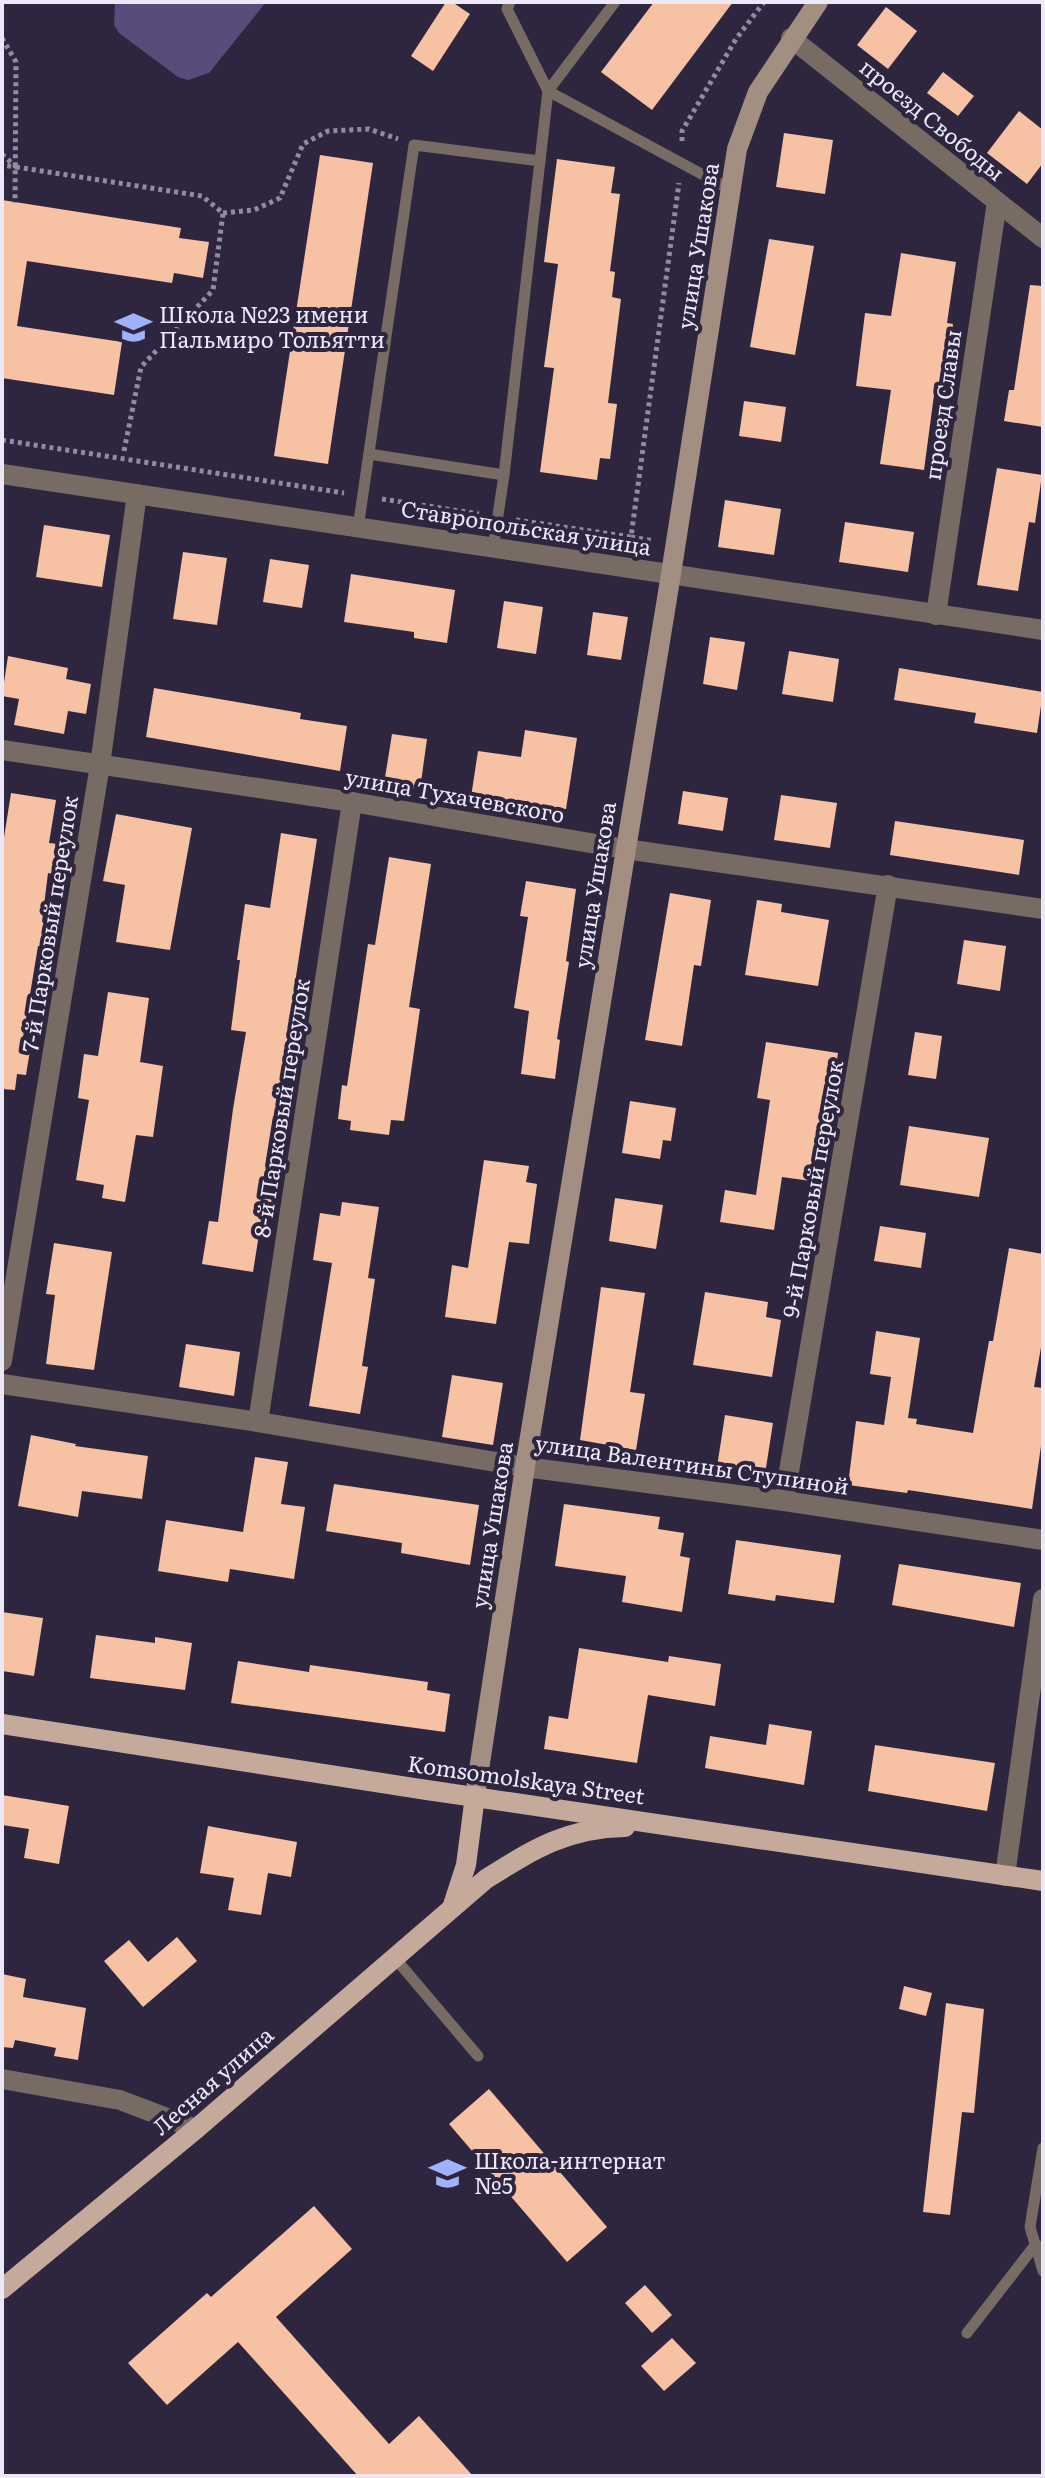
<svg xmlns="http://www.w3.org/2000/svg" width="1045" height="2478" font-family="Literata,serif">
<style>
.grass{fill:#594b7a}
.building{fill:#f7c1a4}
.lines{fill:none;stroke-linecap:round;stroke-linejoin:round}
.path{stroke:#928ca0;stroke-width:5;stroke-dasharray:4 4;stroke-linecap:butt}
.lane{stroke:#786b63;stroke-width:11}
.street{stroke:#786b63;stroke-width:20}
.secondary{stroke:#a38e82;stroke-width:20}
.primary{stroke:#c5a99a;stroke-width:20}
.labels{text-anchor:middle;stroke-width:8;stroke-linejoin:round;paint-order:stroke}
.street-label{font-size:22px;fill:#ece8f8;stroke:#2e263f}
.poi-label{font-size:22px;fill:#ece8f8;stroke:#2e263f;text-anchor:start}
</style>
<rect width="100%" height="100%" fill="#2e263f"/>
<!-- grass -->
<polygon class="grass" points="115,2 266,2 209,73 188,80 178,77 119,33 114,25"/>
<!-- building -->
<g class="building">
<polygon points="446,2 452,2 470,14 433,71 411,56"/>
<polygon points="654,2 733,2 652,110 601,72"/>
<polygon points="886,7 917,31 888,69 857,45"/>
<polygon points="943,72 974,96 958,116 927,93"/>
<polygon points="1019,111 1043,130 1043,163 1027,184 987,153"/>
<polygon points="784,133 833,140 825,194 776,187"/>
<polygon points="320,155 373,163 328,464 274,456"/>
<polygon points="557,159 615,167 611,193 620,194 610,271 615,272 612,297 621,299 608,403 617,404 610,459 600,458 597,480 540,472 554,368 544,367 558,264 544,262"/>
<polygon points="2,200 181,228 179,238 209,242 203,278 174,273 172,283 27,261 17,326 122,342 114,395 2,378"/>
<polygon points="769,239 814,246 795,355 750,347"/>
<polygon points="901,253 956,262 947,323 953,324 945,396 934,395 924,470 880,464 891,390 856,386 865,313 891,316"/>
<polygon points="1030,285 1043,286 1043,427 1004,421 1009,390 1014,390"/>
<polygon points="744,401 786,407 781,442 739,436"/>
<polygon points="997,468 1042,475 1035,523 1029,522 1018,591 977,585"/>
<polygon points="725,500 781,509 774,555 718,547"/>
<polygon points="845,522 914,532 908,572 839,562"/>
<polygon points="44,525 110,535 102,587 36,577"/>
<polygon points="183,552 227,558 217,625 173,619"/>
<polygon points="270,559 309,565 302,608 263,602"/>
<polygon points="351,574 455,590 447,643 414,638 414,632 344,622"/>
<polygon points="504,601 543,607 536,654 497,648"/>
<polygon points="593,612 628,617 621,660 587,655"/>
<polygon points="710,637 745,642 737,690 703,684"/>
<polygon points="789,651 839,659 833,702 782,694"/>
<polygon points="8,656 68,668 66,679 91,684 86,714 68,711 64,734 14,725 19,699 2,696"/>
<polygon points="899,668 1043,692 1037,733 974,723 976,713 894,700"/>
<polygon points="154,688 301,713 300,719 347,726 340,771 146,737"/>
<polygon points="525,730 577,738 566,809 471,797 478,751 521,757"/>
<polygon points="392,734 427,739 420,789 384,784"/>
<polygon points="683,791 728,798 723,831 678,824"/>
<polygon points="11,793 56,800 49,843 67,845 62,876 48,873 42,922 55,924 51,947 38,946 22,1043 31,1044 26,1075 17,1074 15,1090 2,1089 2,850"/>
<polygon points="781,795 837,803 830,848 774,840"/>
<polygon points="116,814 192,828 170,950 116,942 125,885 103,881"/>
<polygon points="895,821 1024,840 1019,875 890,855"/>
<polygon points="281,833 317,839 295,983 303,984 295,1047 290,1046 278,1117 273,1116 265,1166 278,1168 271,1217 262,1215 253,1272 202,1264 209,1221 218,1222 233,1109 246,1032 231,1030 240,960 237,960 245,904 270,908"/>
<polygon points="389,857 431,864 409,1007 420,1009 404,1121 391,1120 389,1135 350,1130 351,1121 338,1119 342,1085 347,1086 368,944 375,945"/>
<polygon points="526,881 576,889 566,961 569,962 557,1039 560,1040 555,1079 521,1074 529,1011 514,1008 528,917 520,916"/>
<polygon points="670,893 711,900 701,966 694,965 682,1046 645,1040"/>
<polygon points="757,900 782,904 781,912 829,920 818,986 745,975"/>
<polygon points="964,940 1006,946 1000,991 957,984"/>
<polygon points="108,992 149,998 140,1062 163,1066 153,1137 136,1135 125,1202 102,1198 104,1185 76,1180 89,1100 78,1098 84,1054 98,1056"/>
<polygon points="915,1032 942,1036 936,1079 908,1075"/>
<polygon points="766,1042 838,1053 830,1109 822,1108 811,1181 782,1177 774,1230 720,1222 725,1190 756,1195 770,1100 757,1098"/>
<polygon points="630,1101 676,1108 671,1141 663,1140 660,1159 622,1153"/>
<polygon points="909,1126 989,1138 979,1197 900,1185"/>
<polygon points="484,1160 529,1166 526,1182 537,1184 529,1244 509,1242 496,1324 445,1317 452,1265 468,1268"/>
<polygon points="615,1198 663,1205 656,1249 609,1241"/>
<polygon points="342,1202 379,1207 368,1278 375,1279 362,1366 368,1367 360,1414 309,1406 332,1263 313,1260 320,1213 340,1216"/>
<polygon points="880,1226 926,1233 921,1268 874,1261"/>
<polygon points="54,1243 112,1252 94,1370 46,1364 55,1295 46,1294"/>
<polygon points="1009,1248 1043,1254 1043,1336 1034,1387 1043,1388 1043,1432 1032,1509 908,1490 907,1493 848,1485 856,1421 884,1425 891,1377 870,1374 876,1331 920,1338 908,1418 917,1419 916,1424 973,1433 989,1341 993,1341"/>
<polygon points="601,1287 645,1293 630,1392 645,1394 636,1450 580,1440"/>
<polygon points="705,1292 768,1302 766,1317 781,1320 772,1377 693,1365"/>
<polygon points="186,1344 240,1352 234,1396 179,1387"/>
<polygon points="452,1375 503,1383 493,1445 442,1437"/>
<polygon points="725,1415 773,1423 765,1474 717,1467"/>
<polygon points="31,1435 76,1444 75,1446 148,1456 142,1499 82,1491 78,1517 18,1506"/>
<polygon points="255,1457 288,1462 281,1504 305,1507 294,1579 230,1569 228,1582 158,1571 166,1520 243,1532"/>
<polygon points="334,1484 479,1505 470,1565 401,1553 402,1543 326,1531"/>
<polygon points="564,1504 660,1517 658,1529 684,1533 680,1556 690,1558 682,1612 622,1602 626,1576 555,1566"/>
<polygon points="736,1540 841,1555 834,1603 776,1595 775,1601 728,1594"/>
<polygon points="899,1564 1021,1583 1014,1627 892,1605"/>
<polygon points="2,1612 43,1618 34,1676 2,1671"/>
<polygon points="96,1635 155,1643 155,1637 192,1643 185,1690 90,1678"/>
<polygon points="579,1648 668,1662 669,1656 721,1664 715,1706 648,1695 637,1763 544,1749 549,1716 568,1719"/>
<polygon points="238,1661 309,1672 310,1665 428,1682 427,1690 450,1694 445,1732 231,1703"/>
<polygon points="769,1724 812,1731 804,1785 705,1768 710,1736 766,1745"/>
<polygon points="875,1745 995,1763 987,1811 868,1791"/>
<polygon points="2,1795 69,1806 59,1864 24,1858 29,1829 2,1825"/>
<polygon points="208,1826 297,1842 291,1877 268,1873 261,1915 228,1910 234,1878 200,1873"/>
<polygon points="177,1937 197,1961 143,2007 104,1961 129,1940 148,1962"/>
<polygon points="2,1974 26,1979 23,1997 86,2008 78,2060 54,2056 56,2048 15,2040 13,2048 2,2047"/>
<polygon points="904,1986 932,1993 926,2016 899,2009"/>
<polygon points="946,2003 984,2009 974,2113 962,2112 950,2215 923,2212"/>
<polygon points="489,2089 607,2227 567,2262 449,2124"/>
<polygon points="314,2206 352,2249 276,2317 389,2444 419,2416 473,2476 358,2476 238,2342 167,2405 128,2363 207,2293 211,2297"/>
<polygon points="645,2285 672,2315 652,2333 625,2303"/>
<polygon points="672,2338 696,2363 664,2391 641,2366"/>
</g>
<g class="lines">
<!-- path -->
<g class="path">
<polyline points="2,38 16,62 15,203"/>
<polyline points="682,141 682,131 736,39 764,2"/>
<polyline points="2,154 16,167 2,165"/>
<polyline points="16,167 202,196 223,213 213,290 141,367 124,451"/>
<polyline points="223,213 254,210 280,198 303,144 328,131 369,129 398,139"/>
<polyline points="2,440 344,493"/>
<polyline points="382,499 479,514"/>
<polyline points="516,520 631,537 679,183"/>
<polyline points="631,537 654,541"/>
</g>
<!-- lane -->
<g class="lane">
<polyline points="510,2 507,9 548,91 615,2"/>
<polyline points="369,454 504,475"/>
<polyline points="358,528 414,145 540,161"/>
<polyline points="493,548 504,475 548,91 731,190"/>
<polyline points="394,1957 478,2056"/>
<polyline points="1043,2148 1030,2227 1043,2271"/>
<polyline points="967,2333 1036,2244"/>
</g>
<!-- street -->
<g class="street">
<polyline points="791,38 1043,238"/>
<polyline points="2,474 1043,630"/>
<polyline points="936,615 997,202"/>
<polyline points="2,750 352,802 625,849 1043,909"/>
<polyline points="2,1361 100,765 137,494"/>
<polyline points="2,1384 258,1422 525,1467 784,1501 1043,1540"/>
<polyline points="258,1422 352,802"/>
<polyline points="784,1501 888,885"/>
<polyline points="1005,1876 1043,1599"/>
<polyline points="2,2079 120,2100 196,2129"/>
</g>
<!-- secondary -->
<polyline class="secondary" points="475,1796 525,1467 671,574 737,149 758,92 818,2"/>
<!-- primary -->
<g class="primary">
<polyline points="2,1724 427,1790 1043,1881"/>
<polyline points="453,1905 466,1865 475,1796"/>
<path d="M2 2289 196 2129 486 1879C534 1849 567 1828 625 1827"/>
</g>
</g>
<!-- icons -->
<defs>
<symbol id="school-bare" viewBox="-9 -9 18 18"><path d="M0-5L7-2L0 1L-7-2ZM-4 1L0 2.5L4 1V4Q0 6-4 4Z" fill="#9fb3fd" stroke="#2e263f" stroke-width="2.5" paint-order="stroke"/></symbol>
</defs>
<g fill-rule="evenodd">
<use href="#school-bare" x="108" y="302" width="51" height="51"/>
<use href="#school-bare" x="422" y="2148" width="51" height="51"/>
</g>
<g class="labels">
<!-- street labels -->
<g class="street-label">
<text transform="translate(932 120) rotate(39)" y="8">проезд Свободы</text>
<text transform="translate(698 246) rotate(-81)" y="8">улица Ушакова</text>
<text transform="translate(943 405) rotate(-82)" y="8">проезд Славы</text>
<text transform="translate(526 528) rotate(9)" y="8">Ставропольская улица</text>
<text transform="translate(455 796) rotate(10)" y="8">улица Тухачевского</text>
<text transform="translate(595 885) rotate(-81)" y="8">улица Ушакова</text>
<text transform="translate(50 924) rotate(-81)" y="8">7-й Парковый переулок</text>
<text transform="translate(282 1108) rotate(-81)" y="8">8-й Парковый переулок</text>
<text transform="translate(813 1189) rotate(-80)" y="8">9-й Парковый переулок</text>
<text transform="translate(692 1465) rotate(8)" y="8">улица Валентины Ступиной</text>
<text transform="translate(492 1525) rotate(-81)" y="8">улица Ушакова</text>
<text transform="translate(526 1780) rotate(8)" y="8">Komsomolskaya Street</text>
<text transform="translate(213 2081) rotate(-41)" y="8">Лесная улица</text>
</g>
<!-- poi labels -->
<g class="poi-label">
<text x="159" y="323">Школа №23 имени<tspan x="159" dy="25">Пальмиро Тольятти</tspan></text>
<text x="474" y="2169">Школа-интернат<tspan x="474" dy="25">№5</tspan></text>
</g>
</g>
<!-- border -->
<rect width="1045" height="2478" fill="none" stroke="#ece8f8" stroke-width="8"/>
</svg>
